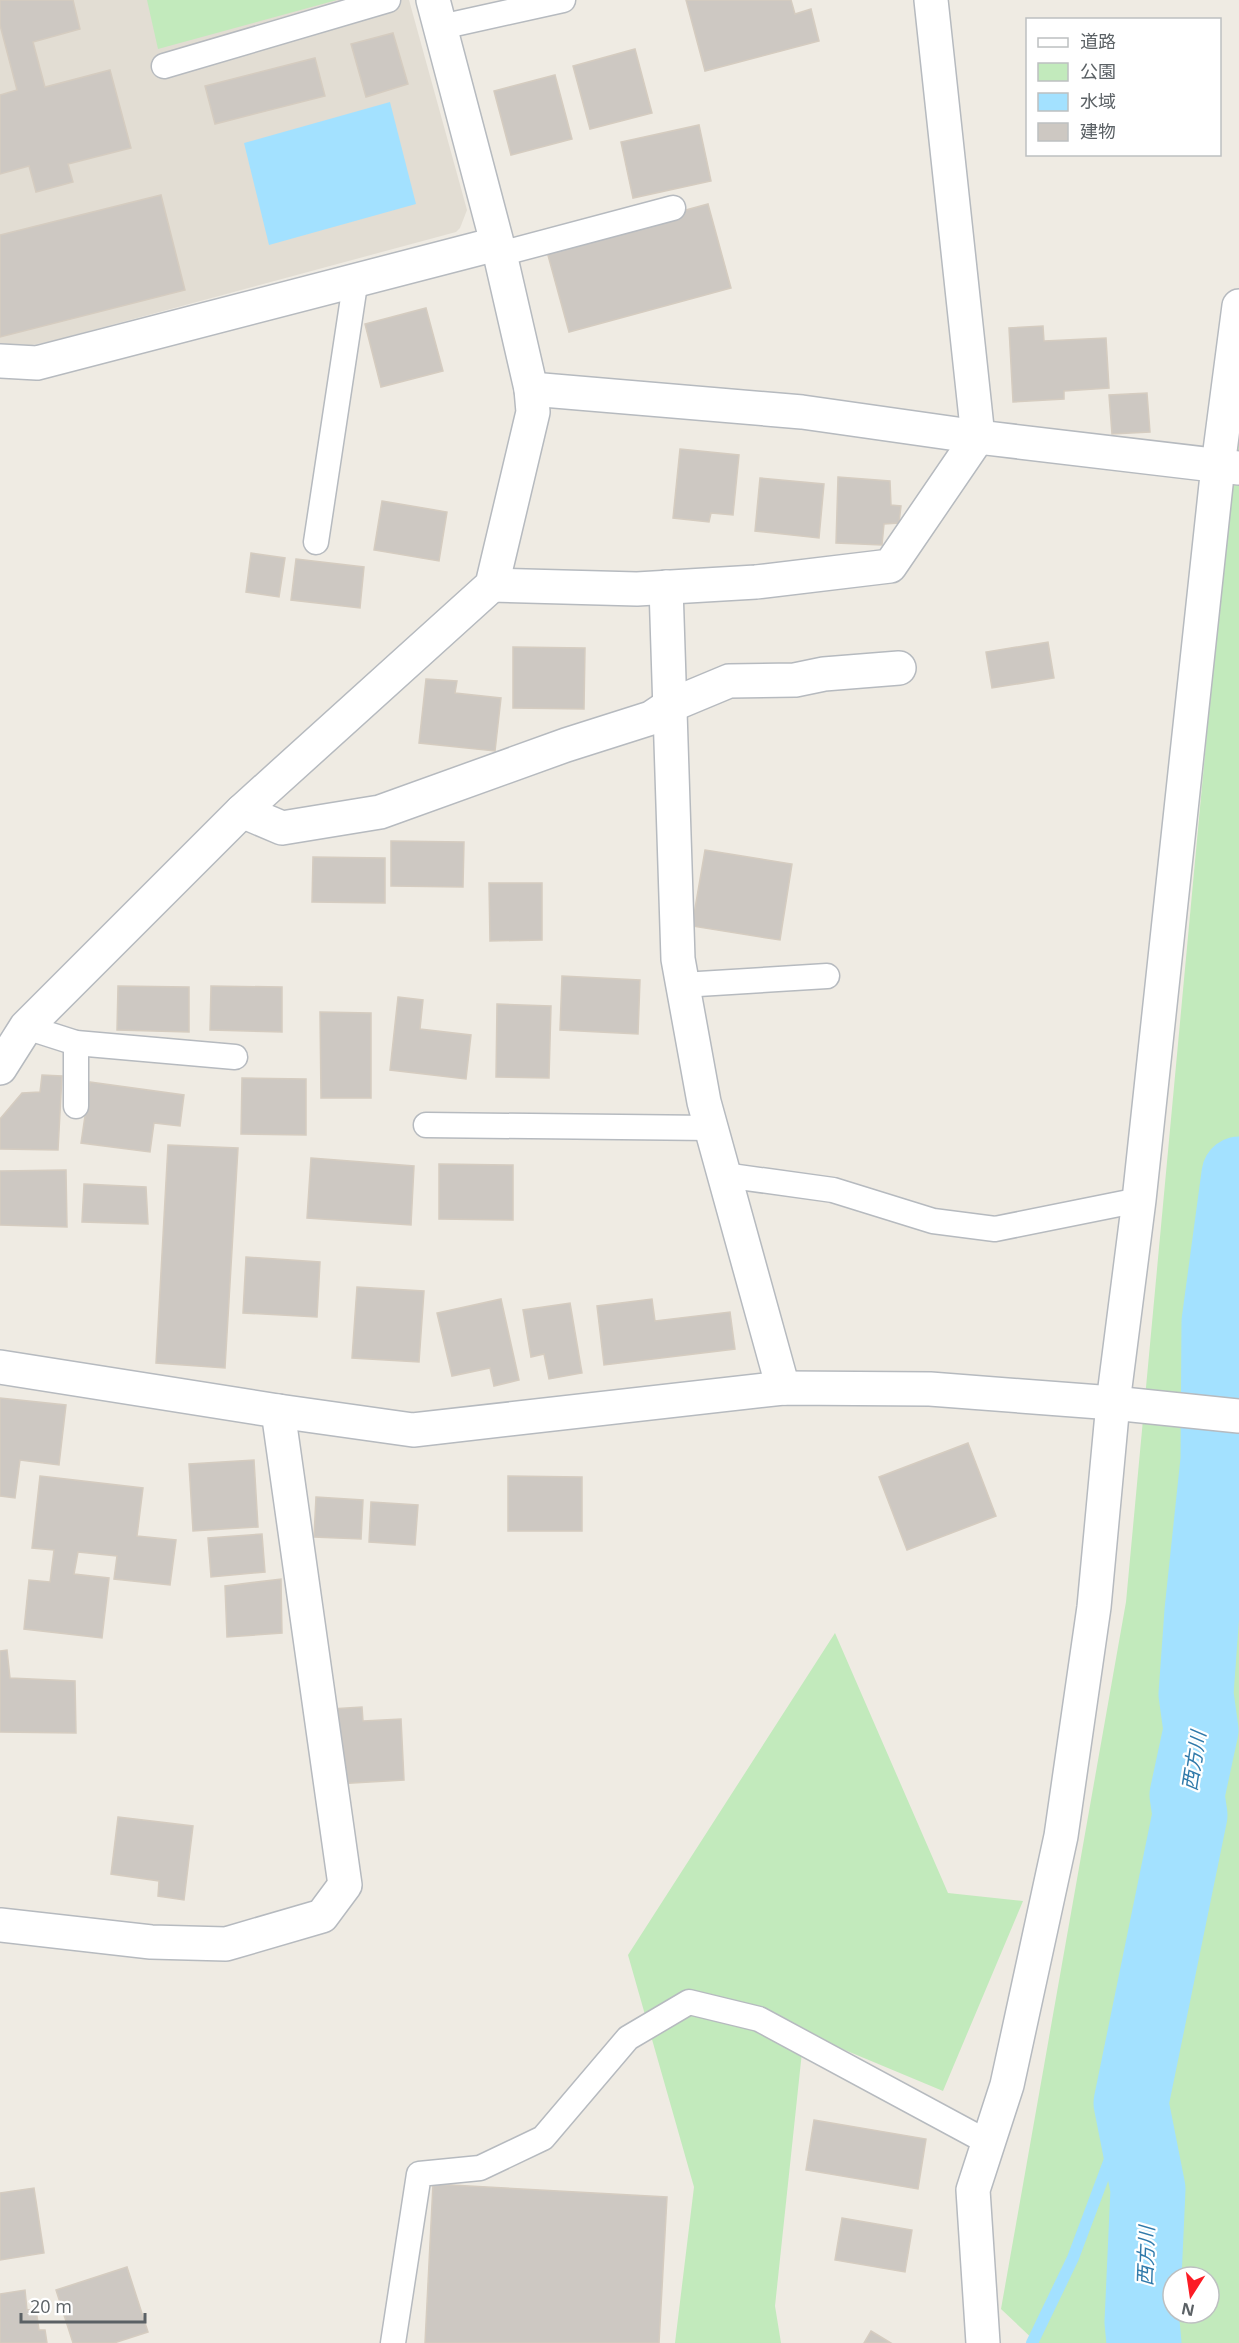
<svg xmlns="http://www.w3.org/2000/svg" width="1239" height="2343" font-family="'Open Sans','Noto Sans JP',sans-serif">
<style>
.education{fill:#e2ddd3}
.green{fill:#c2eabc;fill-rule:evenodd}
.water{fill:#a3e1ff}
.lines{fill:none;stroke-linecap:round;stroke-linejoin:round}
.stream{stroke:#a3e1ff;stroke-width:12}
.river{stroke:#a3e1ff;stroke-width:75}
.building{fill:#cdc8c2;stroke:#d5ccc0;stroke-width:1.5}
.service-casing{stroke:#b6babf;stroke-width:27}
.minor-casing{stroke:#b6babf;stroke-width:36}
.service{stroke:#fff;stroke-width:24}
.minor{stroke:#fff;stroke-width:33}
.labels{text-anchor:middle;stroke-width:4.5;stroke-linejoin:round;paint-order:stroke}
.water-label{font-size:20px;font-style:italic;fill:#307aaa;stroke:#fff}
</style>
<rect width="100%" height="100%" fill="#efebe3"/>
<!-- education -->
<polygon class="education" points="0,0 409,0 467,210 460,228 456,232 52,341 32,345 0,344"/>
<!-- green -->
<g class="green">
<polygon points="147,0 337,0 158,49"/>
<path d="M1239 429V2343H1037L1001 2309 1126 1602 1231 475ZM1173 2277H1209V2313H1173Z"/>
<polygon points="835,1633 948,1893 1023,1901 943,2091 804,2033 775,2306 781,2343 675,2343 694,2187 628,1955"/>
</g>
<!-- water -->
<polygon class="water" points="390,102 416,204 269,245 244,143"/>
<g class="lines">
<!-- stream -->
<polyline class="stream" points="1032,2343 1073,2258 1131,2103"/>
<!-- river -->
<polyline class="river" points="1144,2343 1142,2322 1148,2189 1131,2103 1190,1815 1187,1795 1201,1730 1196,1694 1202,1611 1218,1460 1219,1322 1239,1174"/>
</g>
<!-- building -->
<g class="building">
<polygon points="0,0 73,0 80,29 33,42 45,87 110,70 131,148 68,164 73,182 36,192 29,166 0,174 0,95 17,90 0,25"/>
<polygon points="686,0 791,0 795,14 811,9 819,41 705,71"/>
<polygon points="393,33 408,84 366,97 351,44"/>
<polygon points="635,49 652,113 590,129 573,66"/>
<polygon points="315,58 325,96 215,124 205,86"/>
<polygon points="555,75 572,139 511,155 494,91"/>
<polygon points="699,125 711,181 633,198 621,142"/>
<polygon points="161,195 185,290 0,337 0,235"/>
<polygon points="708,204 731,288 569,332 546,248"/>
<polygon points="426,308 443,371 381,387 365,324"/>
<polygon points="1043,326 1044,341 1106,338 1109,388 1064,391 1064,399 1013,402 1009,328"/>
<polygon points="1147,393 1150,432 1112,434 1109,395"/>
<polygon points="680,449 739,455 733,515 711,513 709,522 673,518"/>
<polygon points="838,477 890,481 891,505 901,506 899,523 884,524 882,545 836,543"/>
<polygon points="760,478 824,484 819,538 755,531"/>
<polygon points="382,501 447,512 439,561 374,550"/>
<polygon points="251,553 285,558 279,597 246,592"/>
<polygon points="296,559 364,567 360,608 291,600"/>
<polygon points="1048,642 1054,678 992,688 986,652"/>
<polygon points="513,647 585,648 584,709 513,708"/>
<polygon points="426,679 457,681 455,693 501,698 495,751 419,743"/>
<polygon points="391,841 464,842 463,887 391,886"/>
<polygon points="705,850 792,864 780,940 692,926"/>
<polygon points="313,857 385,858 385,903 312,902"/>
<polygon points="489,883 542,883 542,940 490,941"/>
<polygon points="562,976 640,980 638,1034 560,1030"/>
<polygon points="118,986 189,987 189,1032 117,1030"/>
<polygon points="211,986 282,987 282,1032 210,1030"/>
<polygon points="398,997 423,1000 420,1029 471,1035 466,1079 390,1070"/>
<polygon points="497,1004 551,1006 549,1078 496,1077"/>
<polygon points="320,1012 371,1013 371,1098 321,1098"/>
<polygon points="42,1075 62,1076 58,1150 0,1149 0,1119 22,1093 40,1092"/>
<polygon points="242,1078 306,1079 306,1135 241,1134"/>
<polygon points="90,1082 184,1095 180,1126 154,1123 150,1152 81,1143"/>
<polygon points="168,1145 238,1148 225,1368 156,1363"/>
<polygon points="311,1158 414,1166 411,1225 307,1218"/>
<polygon points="439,1164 513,1165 513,1220 439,1219"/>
<polygon points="66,1170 67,1227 0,1225 0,1171"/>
<polygon points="84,1184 146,1187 148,1224 82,1222"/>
<polygon points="246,1257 320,1262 317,1317 243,1313"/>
<polygon points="357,1287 424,1291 419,1362 352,1358"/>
<polygon points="501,1299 519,1380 494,1386 490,1368 452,1376 437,1313"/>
<polygon points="652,1299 655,1321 730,1312 735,1349 604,1365 597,1306"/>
<polygon points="570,1303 582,1373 549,1379 544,1354 531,1357 523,1310"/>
<polygon points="0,1398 66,1405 59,1465 20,1460 15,1498 0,1496"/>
<polygon points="968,1443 996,1516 907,1550 879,1477"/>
<polygon points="254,1460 258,1527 193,1531 189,1464"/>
<polygon points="40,1476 143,1488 137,1536 176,1540 170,1585 114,1579 117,1556 78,1552 74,1574 109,1578 102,1638 24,1629 29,1580 50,1582 54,1550 32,1548"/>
<polygon points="508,1476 582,1477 582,1531 508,1531"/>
<polygon points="316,1497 363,1500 361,1539 314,1537"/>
<polygon points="371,1502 418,1505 415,1545 369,1542"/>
<polygon points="262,1534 265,1572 211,1577 208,1538"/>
<polygon points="281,1579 282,1633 227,1637 225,1586"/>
<polygon points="7,1650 10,1678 75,1681 76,1733 0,1732 0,1651"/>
<polygon points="362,1707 363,1721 401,1719 404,1780 336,1784 331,1709"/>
<polygon points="118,1817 193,1826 184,1900 158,1896 159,1881 111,1874"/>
<polygon points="814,2120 926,2139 918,2189 806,2170"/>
<polygon points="433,2184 667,2197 659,2343 425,2343"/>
<polygon points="34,2188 44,2253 0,2260 0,2193"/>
<polygon points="842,2218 912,2230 905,2272 835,2260"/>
<polygon points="127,2267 148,2332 114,2343 73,2343 56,2290"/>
<polygon points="25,2290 27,2310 36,2309 39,2330 45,2330 47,2343 0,2343 0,2294"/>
<polygon points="871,2331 891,2343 864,2343"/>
</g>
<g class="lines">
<defs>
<g id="service">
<polyline points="441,27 563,0"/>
<polyline points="164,66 388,0"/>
<polyline points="500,254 673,208"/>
<polyline points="316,542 356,278"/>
<polyline points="682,985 827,976"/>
<polyline points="26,1027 76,1043 235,1057"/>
<polyline points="76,1043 76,1106"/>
<polyline points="426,1125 711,1128"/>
<polyline points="724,1175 833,1190 933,1221 995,1229 1139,1200"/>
<polyline points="393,2343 419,2174 480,2168 543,2138 628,2038 689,2002 759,2019 989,2143"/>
</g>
<g id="minor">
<polyline points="0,361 37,363 496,244"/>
<polyline points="531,389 802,412 978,437 1239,468"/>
<polyline points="492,585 637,589 756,582 890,566 978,437 931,0"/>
<polyline points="666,587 678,959 704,1102 783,1388"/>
<polyline points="242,811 282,828 380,812 566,745 651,718 669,706 729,681 795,680 824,674 899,668"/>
<polyline points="0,1068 26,1027 242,811 492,585 533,412 531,389 500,254 433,0"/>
<polyline points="0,1367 278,1411 413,1430 783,1388 930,1389 1113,1403 1239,1416"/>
<polyline points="0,1925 151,1942 226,1944 322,1916 345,1885 278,1411"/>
<polyline points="983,2343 973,2190 1007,2085 1061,1836 1094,1607 1113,1403 1139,1200 1218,466 1239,306"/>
</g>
</defs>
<!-- service casing -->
<use href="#service" class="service-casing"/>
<!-- minor casing -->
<use href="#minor" class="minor-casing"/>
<!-- service -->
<use href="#service" class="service"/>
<!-- minor -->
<use href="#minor" class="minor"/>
</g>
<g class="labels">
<!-- water labels -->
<g class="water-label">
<text transform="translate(1194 1761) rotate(-81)" y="7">西方川</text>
<text transform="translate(1146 2256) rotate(-88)" y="7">西方川</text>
</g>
</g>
<!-- legend -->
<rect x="1026" y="18" width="195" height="138" fill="#ffffff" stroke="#bdc0c1" stroke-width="1.5"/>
<rect x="1038" y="38" width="30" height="9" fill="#ffffff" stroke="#bdc0c1" stroke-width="1.5"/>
<text x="1080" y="48" font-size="18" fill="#5b6165">道路</text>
<rect x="1038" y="63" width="30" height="18" fill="#c2eabc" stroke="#bdc0c1" stroke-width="1.5"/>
<text x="1080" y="78" font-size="18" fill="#5b6165">公園</text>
<rect x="1038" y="93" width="30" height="18" fill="#a3e1ff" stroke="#bdc0c1" stroke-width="1.5"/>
<text x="1080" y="108" font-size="18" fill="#5b6165">水域</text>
<rect x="1038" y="123" width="30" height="18" fill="#cdc8c2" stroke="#bdc0c1" stroke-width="1.5"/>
<text x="1080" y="138" font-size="18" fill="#5b6165">建物</text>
<!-- north arrow -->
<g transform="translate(1191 2295) rotate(192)"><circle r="28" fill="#ffffff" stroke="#bdc0c1" stroke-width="1.5"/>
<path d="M0-4.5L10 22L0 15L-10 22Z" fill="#fc1c25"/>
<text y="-9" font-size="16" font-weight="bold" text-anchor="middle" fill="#5b6165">N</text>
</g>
<!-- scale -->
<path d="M21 2313v9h124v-9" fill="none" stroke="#5b6165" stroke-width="3"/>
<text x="30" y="2313" font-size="18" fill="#5b6165" stroke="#ffffff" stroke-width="4.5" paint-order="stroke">20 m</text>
</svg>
